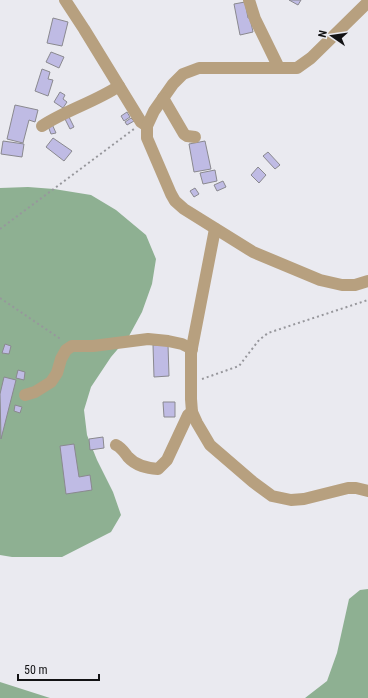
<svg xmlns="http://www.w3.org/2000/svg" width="368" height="698" font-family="'Roboto Condensed',sans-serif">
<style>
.forest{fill:#8eb092}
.building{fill:#bfbbe4;stroke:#8a898f}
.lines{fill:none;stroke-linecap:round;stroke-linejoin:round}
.path{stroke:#97979c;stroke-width:2;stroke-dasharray:2 3;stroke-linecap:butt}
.minor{stroke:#b7a07f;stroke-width:12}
</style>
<rect width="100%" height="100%" fill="#eaeaf0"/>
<!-- forest -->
<g class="forest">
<polygon points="28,187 54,189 91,195 116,210 146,235 156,259 152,284 142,312 129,336 111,357 91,387 84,410 87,435 97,460 113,492 121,515 111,532 62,557 12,557 0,555 0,188"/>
<polygon points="368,589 368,698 305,698 327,681 337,653 349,599 360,590"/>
<polygon points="0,682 50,698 0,698"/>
</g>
<!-- building -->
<g class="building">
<polygon points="289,0 301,0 298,5"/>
<polygon points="245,2 248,18 250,18 253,32 240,35 234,4"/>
<polygon points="53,18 68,22 62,46 47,43"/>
<polygon points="51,52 64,57 59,68 46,62"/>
<polygon points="42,69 50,72 48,79 53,80 48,96 35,91"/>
<polygon points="60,92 65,95 63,99 67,102 63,108 54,102"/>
<polygon points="15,105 38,110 35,122 29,120 23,143 7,139"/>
<polygon points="127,112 130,117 124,121 121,116"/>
<polygon points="68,115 74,127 70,129 64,117"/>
<polygon points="131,118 134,121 127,125 125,122"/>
<polygon points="52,124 56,133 51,134 48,126"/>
<polygon points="53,138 72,151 64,161 46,147"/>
<polygon points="3,141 24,144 22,157 1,154"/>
<polygon points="205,141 211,169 194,172 189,144"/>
<polygon points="268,152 280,165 275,169 263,156"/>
<polygon points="258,167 266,175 259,183 251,175"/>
<polygon points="215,170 217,181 203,184 200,173"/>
<polygon points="223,181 226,187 217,191 214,185"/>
<polygon points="195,188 199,194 194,197 190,191"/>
<polygon points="5,344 11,346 9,354 2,353"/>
<polygon points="153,345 168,345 169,376 154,377"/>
<polygon points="18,370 25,372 24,380 16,378"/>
<polygon points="4,377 16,380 1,439 0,394"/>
<polygon points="163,402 175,402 175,417 164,417"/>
<polygon points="15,405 22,407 20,413 14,411"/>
<polygon points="103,437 104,448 90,450 89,439"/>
<polygon points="74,444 79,477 90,475 92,490 66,494 60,446"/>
</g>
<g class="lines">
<!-- path -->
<g class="path">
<polyline points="0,229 134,129"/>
<polyline points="0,298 62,340"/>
<polyline points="202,379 239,366 259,340 268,333 368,300"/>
</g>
<!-- minor -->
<g class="minor">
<polyline points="65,0 84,29 141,122 147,126"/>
<polyline points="249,0 255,19 279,68"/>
<polyline points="368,2 311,58 297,68 199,68 183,74 173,84 154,111 147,126 147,138 171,194 175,201 184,209 253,252 320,280 342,285 355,285 368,281"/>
<polyline points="163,98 184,134 187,136 195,137"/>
<path d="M42 126C66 110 95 102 119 86"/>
<polyline points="215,229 191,353 191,399 192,412 197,423 210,445 253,482 272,496 291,500 304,499 348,488 356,488 368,491"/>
<polyline points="25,395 35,392 51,382 57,373 61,359 66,350 72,346 93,346 148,339 168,341 182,344 192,349"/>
<path d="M116 445C122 448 124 452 128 457 136 466 147 468 158 469L167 460 188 415 192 412"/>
</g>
</g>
<!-- north arrow -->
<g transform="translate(332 36) rotate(283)" stroke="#eaeaf0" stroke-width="3" paint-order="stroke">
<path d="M0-3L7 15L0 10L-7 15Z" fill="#121214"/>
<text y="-6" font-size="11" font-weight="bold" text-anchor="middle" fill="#121214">N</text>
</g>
<!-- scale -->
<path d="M18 674v6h81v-6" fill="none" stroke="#121214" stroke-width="2"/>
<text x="24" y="674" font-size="12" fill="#121214" stroke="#eaeaf0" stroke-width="3" paint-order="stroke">50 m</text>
</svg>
